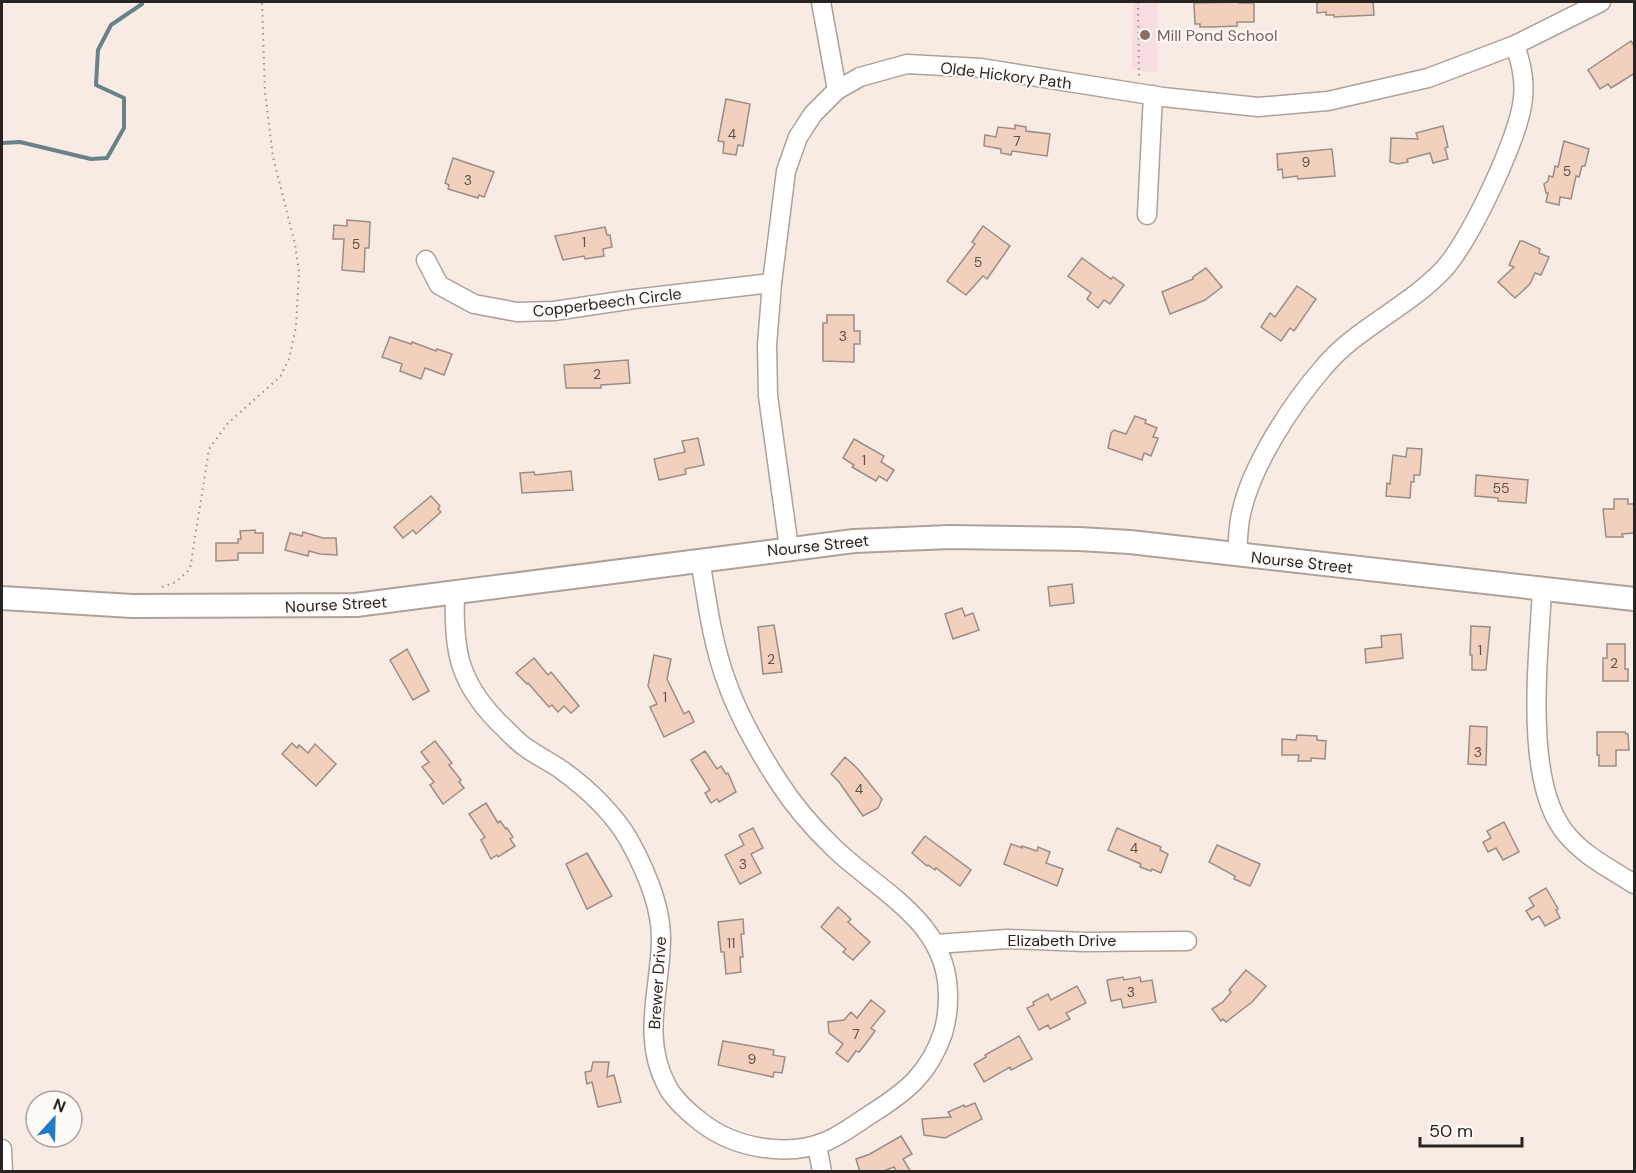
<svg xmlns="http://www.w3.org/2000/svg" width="1636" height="1173" font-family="'DM Sans',sans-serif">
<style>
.education{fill:#f7dce0}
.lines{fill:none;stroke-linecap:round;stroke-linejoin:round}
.stream{stroke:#69828a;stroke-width:4}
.building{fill:#f2d0be;stroke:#9a8d87;stroke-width:1.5}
.minor-casing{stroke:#ada19a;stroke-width:21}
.major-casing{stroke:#ada19a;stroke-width:26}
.path{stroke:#99908a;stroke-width:2;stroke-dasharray:1.5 4.5;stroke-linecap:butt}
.minor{stroke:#fff;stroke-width:18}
.major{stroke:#fff;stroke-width:22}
.education-dot{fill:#8d6e63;stroke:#fffaf6;stroke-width:2}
.labels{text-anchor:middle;stroke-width:4.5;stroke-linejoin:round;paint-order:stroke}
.number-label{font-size:14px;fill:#5b4f48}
.education-label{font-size:16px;fill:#785e54;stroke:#fffaf6;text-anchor:start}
.street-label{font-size:16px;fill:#292421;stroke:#fffaf6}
</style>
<rect width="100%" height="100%" fill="#f8ebe3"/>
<!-- education -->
<polygon class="education" points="1133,2 1158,2 1157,73 1132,69"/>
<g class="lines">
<!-- stream -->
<polyline class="stream" points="2,143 20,142 91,159 107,158 124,128 124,98 96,85 98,50 111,25 142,4 141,2"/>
</g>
<!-- building -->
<g class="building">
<polygon points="1239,2 1239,3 1254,3 1254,22 1237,22 1237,26 1213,27 1200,27 1200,24 1195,24 1194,3"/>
<polygon points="1317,2 1373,2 1374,15 1334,17 1334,15 1326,15 1326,12 1317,13"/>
<polygon points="1631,41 1635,47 1635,73 1611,88 1608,84 1600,89 1588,70"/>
<polygon points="726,99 750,104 743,146 738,145 736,155 723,153 724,142 718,141"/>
<polygon points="1015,125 1026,127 1026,131 1050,134 1047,156 1012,151 1011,155 1001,153 1001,149 984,146 985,135 996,137 998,127 1015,129"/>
<polygon points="1443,126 1448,147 1445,148 1448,159 1433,163 1430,153 1407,159 1408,162 1398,164 1390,162 1391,138 1418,139 1416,133"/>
<polygon points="1564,141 1589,149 1585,166 1582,166 1579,177 1576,176 1571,199 1560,197 1559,205 1546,202 1548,193 1546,193 1544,184 1548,181 1549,176 1553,177 1555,166 1558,167"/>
<polygon points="1332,149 1335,176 1298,179 1297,176 1283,178 1282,169 1278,170 1277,154"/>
<polygon points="453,158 494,172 484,197 479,195 478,198 448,189 449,185 445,183"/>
<polygon points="347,220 370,222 369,248 365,248 364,272 342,270 344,239 333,239 334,225 347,226"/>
<polygon points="983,226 1010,246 987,279 983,276 966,295 947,281 975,244 972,242"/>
<polygon points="605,227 607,235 610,235 612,247 603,249 604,256 585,259 584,256 563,260 555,236"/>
<polygon points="1520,241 1523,241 1540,249 1539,253 1549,257 1541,275 1535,273 1530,284 1515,298 1498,282 1514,267 1509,265"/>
<polygon points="1082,258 1111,279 1113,277 1124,285 1110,304 1104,300 1098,308 1087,299 1091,293 1068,276"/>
<polygon points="1206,268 1222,287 1205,300 1170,314 1162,292 1193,279 1193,277"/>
<polygon points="1297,286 1316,299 1294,331 1290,328 1281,341 1261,327 1270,313 1275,317"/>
<polygon points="827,315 854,315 854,331 860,331 860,344 854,344 854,362 823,361 823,323 827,323"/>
<polygon points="390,337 411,344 412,342 436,351 437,349 452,354 444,375 425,368 421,379 400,371 402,364 382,357"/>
<polygon points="628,360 630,383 601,385 601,388 566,388 564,365"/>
<polygon points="1135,416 1146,420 1145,423 1157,428 1153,437 1158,438 1151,456 1144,453 1142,460 1108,448 1111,433 1114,430 1126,434"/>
<polygon points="698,438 704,465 685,469 686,474 659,480 654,459 685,452 682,441"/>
<polygon points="854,439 884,456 881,462 894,470 887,481 879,476 876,481 852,467 854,465 843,458"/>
<polygon points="1407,448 1422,449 1420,475 1414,475 1414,482 1411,482 1410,498 1386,496 1387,483 1390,484 1393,455 1406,457"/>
<polygon points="571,471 573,490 522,493 520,473 534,472 535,475"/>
<polygon points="1476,475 1528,480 1526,503 1498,501 1498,498 1475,496"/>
<polygon points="431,496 440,506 438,509 441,512 416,534 413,530 403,538 394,527"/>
<polygon points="1614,499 1628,499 1628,504 1635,504 1635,533 1622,534 1623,537 1606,537 1603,509 1614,509"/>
<polygon points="255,530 255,533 263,533 263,553 238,553 238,560 216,561 216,543 238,543 238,539 241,539 240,531"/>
<polygon points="303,532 323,538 336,538 337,555 320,554 309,551 308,556 285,550 290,533 302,536"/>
<polygon points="1072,584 1074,603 1050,606 1048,587"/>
<polygon points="962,608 965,616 973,613 979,630 953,639 945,614"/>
<polygon points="774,625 782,672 763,674 758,627"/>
<polygon points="1471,626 1490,627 1486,670 1472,670 1472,655 1470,655"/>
<polygon points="1401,634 1403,658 1366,663 1365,649 1382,647 1381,636"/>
<polygon points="1607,644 1625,644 1625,669 1628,669 1628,681 1603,681 1603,658 1607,658"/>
<polygon points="407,649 429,691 413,700 390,660"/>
<polygon points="654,655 671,659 667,679 684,714 689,711 694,722 664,737 650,707 657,704 648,686"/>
<polygon points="534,658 548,675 551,672 579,706 571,713 564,706 558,712 552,705 549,707 528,683 527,684 516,673"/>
<polygon points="1470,726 1487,727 1486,765 1468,764"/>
<polygon points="1597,732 1625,732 1626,734 1628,734 1629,750 1616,750 1616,766 1599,766 1599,755 1597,755"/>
<polygon points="1297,735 1317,736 1317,740 1326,741 1325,759 1311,758 1311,761 1298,761 1299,755 1282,755 1282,739 1296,740"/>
<polygon points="435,741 452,763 449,765 461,780 459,782 464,788 443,804 430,785 434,782 422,767 429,762 421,752"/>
<polygon points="292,743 297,748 299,745 308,753 315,744 336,764 316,786 282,754"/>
<polygon points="705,751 717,769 721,766 726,774 728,773 736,792 719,802 717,799 711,803 705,793 710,790 691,760"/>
<polygon points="845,757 858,769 882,799 878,808 863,816 839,782 831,774"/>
<polygon points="486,803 498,823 500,821 506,829 507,828 513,837 510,839 515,846 498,857 497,855 491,859 481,840 485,837 469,814"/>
<polygon points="1504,822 1519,852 1503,860 1496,848 1488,852 1483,842 1491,838 1487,831"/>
<polygon points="753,828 763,848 751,854 761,873 740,884 725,855 744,845 739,835"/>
<polygon points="1117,828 1161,847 1160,850 1168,854 1161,873 1152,869 1151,871 1140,867 1141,864 1108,850"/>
<polygon points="925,836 971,870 960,886 936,868 935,870 928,865 927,866 912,853"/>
<polygon points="1011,844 1022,848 1022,846 1037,851 1038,847 1050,852 1046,863 1063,869 1057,886 1004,864"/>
<polygon points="1217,845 1260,864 1250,886 1234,879 1235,876 1209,862"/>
<polygon points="587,853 612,896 587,909 566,864"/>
<polygon points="1546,888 1558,909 1556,910 1560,918 1545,926 1539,916 1532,920 1526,911 1534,906 1529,898"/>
<polygon points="838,907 851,919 848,922 870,942 853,960 843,952 846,949 821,927"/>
<polygon points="743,919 744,934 741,934 743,957 740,957 741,972 726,974 724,952 721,952 718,922"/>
<polygon points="1246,970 1266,986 1252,1002 1226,1022 1223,1019 1221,1021 1212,1009 1223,1002 1231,992 1229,990"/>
<polygon points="1123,977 1124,980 1140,977 1141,982 1152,980 1156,1002 1123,1008 1121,999 1111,1001 1107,980"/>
<polygon points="1077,986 1086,1003 1066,1013 1070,1019 1050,1029 1048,1025 1039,1030 1027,1008 1034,1005 1033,1002 1048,994 1051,1000"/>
<polygon points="871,1000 885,1011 871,1028 875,1031 870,1038 859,1052 856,1051 848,1062 836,1053 843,1044 829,1033 828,1022 844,1020 851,1012 857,1018"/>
<polygon points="1019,1036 1032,1059 1011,1070 1010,1067 984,1082 974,1064 986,1057 985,1055"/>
<polygon points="723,1041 774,1050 773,1055 785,1057 782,1073 774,1072 773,1077 718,1065"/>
<polygon points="593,1062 609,1062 607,1077 614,1075 621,1102 598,1107 592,1082 587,1084 585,1072 591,1071"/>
<polygon points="975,1103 982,1119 945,1138 924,1135 922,1119 951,1117 948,1112 964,1105 965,1107"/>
<polygon points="901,1136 912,1154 903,1159 911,1172 897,1172 894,1167 881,1172 860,1172 856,1159 870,1154"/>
</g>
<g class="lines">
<defs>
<g id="minor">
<polyline points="821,2 837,90"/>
<polyline points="1147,215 1153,95"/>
<polyline points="426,260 439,285 474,304 517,312 554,311 634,299 772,283"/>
<polyline points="789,548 768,396 767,345 772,283 786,171 798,137 813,114 837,90 860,77 907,64 981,68 1163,97 1258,107 1328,101 1428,78 1515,45 1601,2"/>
<path d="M1237 555C1238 542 1238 527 1241 514 1251 466 1291 405 1323 368 1356 328 1407 308 1443 270 1469 243 1520 136 1523 98 1525 79 1521 63 1515 45"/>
<path d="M1542 590C1539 656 1522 785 1568 836 1586 857 1611 869 1634 884"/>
<path d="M455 593C453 649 458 681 498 722 507 730 515 740 525 747 537 756 551 762 563 771 588 789 614 814 629 840 645 869 661 905 661 938 661 988 641 1036 666 1084 673 1099 688 1112 701 1122 734 1148 787 1158 827 1141 843 1134 857 1123 871 1114 906 1092 929 1074 943 1033 948 1016 949 998 947 981 939 918 877 889 835 849 814 829 794 806 778 781 758 750 739 717 727 683 712 643 707 601 700 559"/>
<polyline points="936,944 1007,939 1085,942 1187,941"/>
<polyline points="817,1145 822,1172"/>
<polyline points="2,1149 3,1172"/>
</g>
<polyline id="major" points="2,598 132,606 356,605 854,541 950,537 1079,539 1130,542 1634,599"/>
</defs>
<!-- minor casing -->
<use href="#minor" class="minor-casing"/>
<!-- major casing -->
<use href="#major" class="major-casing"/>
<!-- path -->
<g class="path">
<polyline points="1138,2 1139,77"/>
<polyline points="162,587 176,582 190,569 209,449 228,423 280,377 289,359 296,327 299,272 295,244 273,157 265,92 262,2"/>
</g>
<!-- minor -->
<use href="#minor" class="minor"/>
<!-- major -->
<use href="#major" class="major"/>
</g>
<!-- markers -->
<circle class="education-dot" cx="1145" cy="35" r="6"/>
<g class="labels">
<!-- number labels -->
<g class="number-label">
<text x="732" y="139">4</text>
<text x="1017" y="146">7</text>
<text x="1306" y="167">9</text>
<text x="1567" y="176">5</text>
<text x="468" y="185">3</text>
<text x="584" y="247">1</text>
<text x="356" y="249">5</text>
<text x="978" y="267">5</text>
<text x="843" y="341">3</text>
<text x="597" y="379">2</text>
<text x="864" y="465">1</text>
<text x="1501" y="493">55</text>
<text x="1480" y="655">1</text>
<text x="771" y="664">2</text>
<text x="1614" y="668">2</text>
<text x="665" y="702">1</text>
<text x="1478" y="757">3</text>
<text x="859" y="794">4</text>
<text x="1134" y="853">4</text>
<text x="743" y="869">3</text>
<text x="731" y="948">11</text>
<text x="1131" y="997">3</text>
<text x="856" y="1039">7</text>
<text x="752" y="1064">9</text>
</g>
<!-- education labels -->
<g class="education-label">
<text x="1157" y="41">Mill Pond School</text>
</g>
<!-- street labels -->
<g class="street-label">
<text transform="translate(1006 75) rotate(7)" y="6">Olde Hickory Path</text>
<text transform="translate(607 302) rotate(-7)" y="6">Copperbeech Circle</text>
<text transform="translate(818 545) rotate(-6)" y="6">Nourse Street</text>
<text transform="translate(1302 562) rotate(6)" y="6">Nourse Street</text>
<text transform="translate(336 604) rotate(-3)" y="6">Nourse Street</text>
<text x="1062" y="946">Elizabeth Drive</text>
<text transform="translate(657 983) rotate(-86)" y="6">Brewer Drive</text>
</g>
</g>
<!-- border -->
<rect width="1636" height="1173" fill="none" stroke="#292421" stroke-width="6"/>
<!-- north arrow -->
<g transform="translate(54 1119) rotate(22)"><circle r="28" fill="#fffaf6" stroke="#a9a4a1" stroke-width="1.5"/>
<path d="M0-4.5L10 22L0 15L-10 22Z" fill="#237bc8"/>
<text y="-9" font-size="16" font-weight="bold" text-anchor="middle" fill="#292421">N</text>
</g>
<!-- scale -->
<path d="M1420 1137v9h102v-9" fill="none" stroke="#292421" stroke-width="3"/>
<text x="1429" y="1137" font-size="18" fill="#292421" stroke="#fffaf6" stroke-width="4.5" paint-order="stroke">50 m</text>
</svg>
